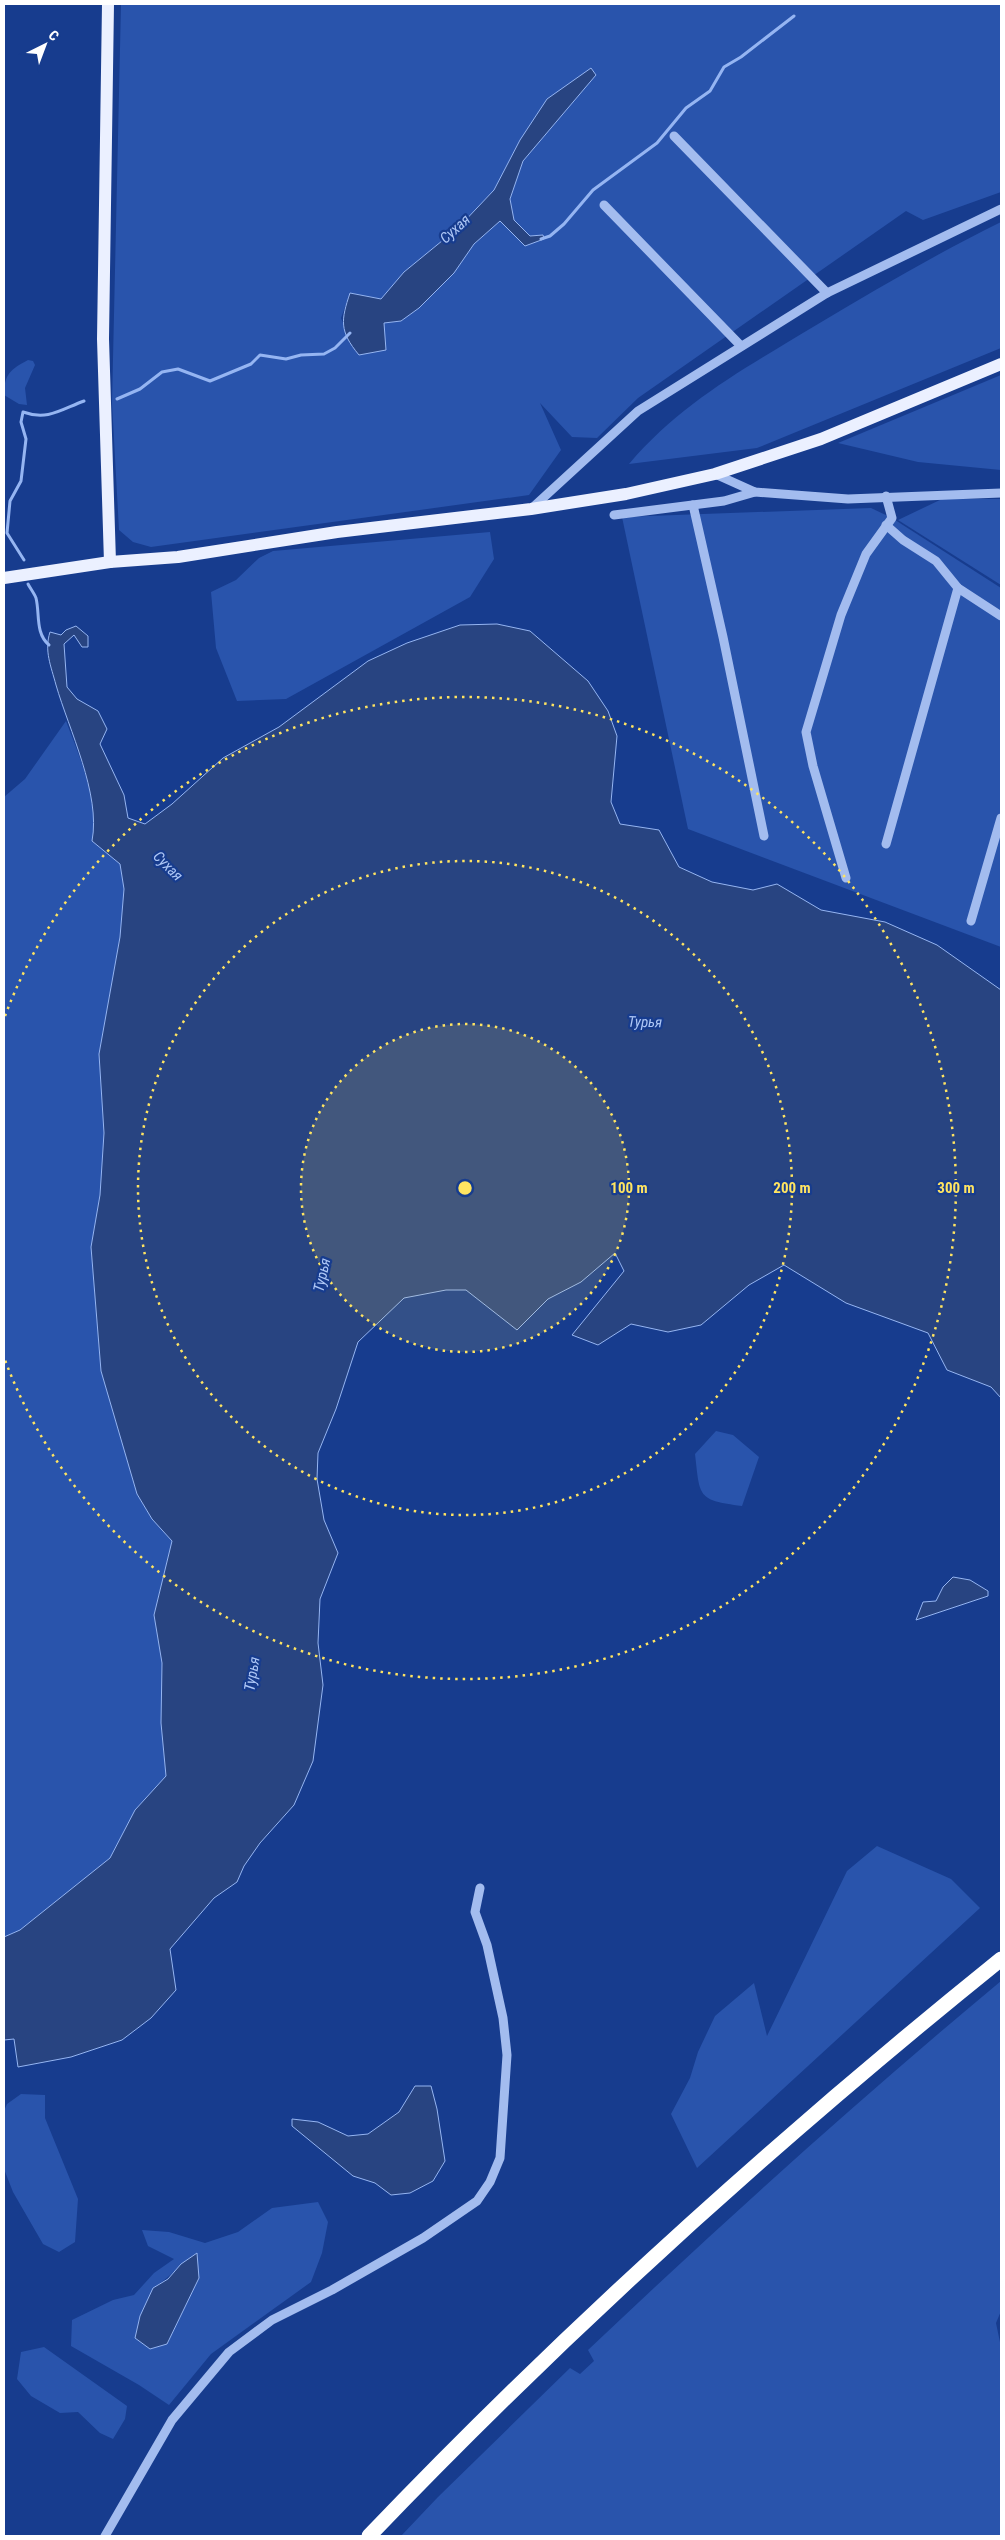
<svg xmlns="http://www.w3.org/2000/svg" width="1005" height="2540" font-family="'Roboto Condensed',sans-serif">
<style>
.green{fill:#2954ac;fill-rule:evenodd}
.water{fill:#284481;stroke:#95b5f2}
.lines{fill:none;stroke-linecap:round;stroke-linejoin:round}
.stream{stroke:#95b5f2;stroke-width:3}
.minor{stroke:#a3bcef;stroke-width:9}
.major{stroke:#ebf0ff;stroke-width:12}
.highway{stroke:#fff;stroke-width:15}
.ring{fill:none;stroke:#ffe461;stroke-width:2.5;stroke-dasharray:2.5 5}
.labels{text-anchor:middle;stroke-width:4.5;stroke-linejoin:round;paint-order:stroke}
.water-label{font-size:15px;font-style:italic;fill:#aec7f6;stroke:#173c8e}
.centre{fill:#ffe461;stroke:#173c8e;stroke-width:2.5}
.ring-label{font-size:15px;text-anchor:middle;font-weight:bold;fill:#ffe461;stroke:#173c8e;stroke-width:4.5;stroke-linejoin:round;paint-order:stroke}
</style>
<rect width="100%" height="100%" fill="#173c8e"/>
<!-- green -->
<g class="green">
<path d="M121 4H1001V192L923 220 906 211 638 398 597 438 572 437 540 403 561 450 529 495 151 547 133 542 119 530 112 403ZM591 68 596 75 523 161 510 199 514 220 530 236 543 235 525 246 500 221 474 244 454 273 419 308 401 321 384 323 351 344 341 318 350 293 381 299 404 272 459 227 494 190 520 140Z"/>
<path d="M1001 222V348L757 448 629 464C682 402 744 369 813 327 875 290 936 254 1001 222Z"/>
<path d="M28 360 33 361 35 365 25 388 27 405 19 404 4 395C4 374 11 369 28 360Z"/>
<polygon points="1001,375 1001,470 918,462 838,443"/>
<polygon points="942,499 1001,499 1001,585 898,520"/>
<polygon points="871,508 892,518 1001,588 1001,947 688,829 622,517"/>
<polygon points="490,532 494,559 470,597 286,699 237,701 216,648 211,592 236,580 259,558 273,551"/>
<path d="M66 721C80 758 99 801 92 841L120 864 124 889 120 937 99 1054 104 1133 100 1195 91 1247 101 1371 137 1494 152 1519 172 1541 154 1615 162 1663 161 1723 166 1776 135 1810 110 1858 20 1930 4 1937V797L25 779Z"/>
<path d="M716 1431 733 1435 759 1457 742 1506C697 1500 700 1497 695 1454Z"/>
<polygon points="877,1846 951,1879 980,1908 697,2168 671,2114 690,2078 698,2052 715,2016 754,1983 767,2036 847,1871"/>
<path d="M1001 1981V2311L996 2323 1001 2347V2536H401L438 2497 570 2368 580 2374 594 2361 588 2350C722 2223 859 2099 1001 1981Z"/>
<polygon points="21,2094 45,2095 45,2118 78,2199 75,2242 59,2252 43,2244 13,2192 4,2169 4,2111 7,2104"/>
<path d="M318 2202 328 2222 322 2253 311 2282 211 2354 169 2405 139 2385 71 2346 72 2320 113 2300 134 2295 154 2273 174 2259 148 2246 142 2230 169 2232 205 2243 238 2232 272 2208ZM197 2254 199 2278 167 2344 150 2349 153 2288C170 2278 180 2263 197 2254Z"/>
<polygon points="44,2347 127,2406 125,2419 113,2439 100,2433 78,2412 60,2413 31,2396 17,2379 21,2352"/>
</g>
<!-- water -->
<g class="water">
<path d="M591 68 596 75 523 161 510 199 514 220 530 236 543 235 544 239 525 246 500 221 474 244 454 273 419 308 401 321 384 323 386 350 359 355C339 331 341 320 350 293L381 299 404 272 459 227 494 190 520 140 547 99Z"/>
<path d="M497 624 530 631 588 681 608 711 617 736 611 802 620 824 659 830 679 867 712 882 753 890 777 884 821 910 885 922 937 945 1001 990V1398L991 1387 947 1370 928 1333 846 1303 784 1265 749 1285 701 1325 668 1332 631 1324 598 1345 572 1335 624 1271 615 1253 581 1282 548 1299 517 1330 466 1290H446L404 1298 358 1342 336 1409 318 1453 317 1479 324 1520 338 1553 320 1599 318 1643 323 1685 313 1761 294 1805 260 1843 244 1866 237 1882 214 1898 170 1949 176 1990 151 2018 122 2040 71 2057 18 2067 14 2039 4 2040V1937L20 1930 110 1858 135 1810 166 1776 161 1723 162 1663 154 1615 172 1541 152 1519 137 1494 101 1371 91 1247 100 1195 104 1133 99 1054 120 937 124 889 120 864 92 841C101 794 69 730 56 685 51 666 44 651 50 632L61 635 66 630 76 626 88 636V647H82L74 635 64 644 67 687 77 699 98 711 107 729 100 744 124 795 128 818 145 824 172 804 223 758 279 727 368 661 407 643 460 625Z"/>
<polygon points="953,1577 970,1580 988,1591 988,1596 916,1620 923,1602 936,1601 943,1587"/>
<polygon points="415,2086 431,2086 437,2109 445,2161 433,2181 410,2193 391,2195 375,2183 353,2176 292,2126 292,2119 318,2122 348,2136 368,2134 399,2112"/>
<polygon points="197,2253 199,2278 167,2344 150,2349 135,2338 140,2316 153,2288 168,2279 181,2264"/>
</g>
<g class="lines">
<!-- stream -->
<g class="stream">
<polyline points="541,239 550,236 564,224 593,190 657,143 686,108 710,91 724,67 741,57 794,16"/>
<polyline points="117,399 140,389 162,372 178,369 210,381 251,364 260,355 286,359 301,355 324,354 335,348 350,333"/>
<path d="M24 560 7 533 10 501 21 481 26 439 21 422 23 412C48 421 62 409 84 401"/>
<path d="M28 584C30 588 34 593 36 598 40 614 35 633 49 645"/>
</g>
<!-- minor -->
<g class="minor">
<polyline points="674,136 827,293"/>
<polyline points="604,205 741,346"/>
<polyline points="715,474 755,492 848,499 1001,493"/>
<polyline points="693,505 723,637 764,836"/>
<polyline points="531,509 638,411 827,293 1001,209"/>
<polyline points="614,515 724,501 755,492"/>
<polyline points="886,525 903,540 936,561 958,588 1001,616"/>
<polyline points="886,844 958,588"/>
<polyline points="846,878 813,766 806,732 841,615 866,554 892,518 886,496"/>
<polyline points="971,921 1001,818"/>
<polyline points="105,2536 172,2420 229,2352 272,2320 332,2290 423,2238 477,2201 490,2182 500,2158 507,2055 503,2018 487,1945 475,1912 480,1888"/>
</g>
<!-- major -->
<g class="major">
<polyline points="108,4 103,339 110,562"/>
<polyline points="4,578 110,562 178,557 337,532 531,509 626,494 715,474 821,439 1001,364"/>
</g>
<!-- highway -->
<path class="highway" d="M369 2536C566 2330 779 2138 1001 1959"/>
</g>
<!-- distance rings -->
<circle cx="465" cy="1188" r="164" fill="#ffe461" fill-opacity=".12"/>
<g class="ring">
<circle cx="465" cy="1188" r="164"/>
<circle cx="465" cy="1188" r="327"/>
<path d="M5 1016A491 491 0 1 1 5 1360"/>
</g>
<g class="labels">
<!-- water labels -->
<g class="water-label">
<text transform="translate(455 229) rotate(-42)" y="5">Сухая</text>
<text transform="translate(168 866) rotate(45)" y="5">Сухая</text>
<text transform="translate(645 1022) rotate(1)" y="5">Турья</text>
<text transform="translate(322 1275) rotate(-78)" y="5">Турья</text>
<text transform="translate(252 1674) rotate(-81)" y="5">Турья</text>
</g>
</g>
<circle cx="465" cy="1188" r="8" class="centre"/>
<g class="ring-label">
<text x="629" y="1193">100 m</text>
<text x="792" y="1193">200 m</text>
<text x="956" y="1193">300 m</text>
</g>
<!-- border -->
<rect width="1005" height="2540" fill="none" stroke="#ffffff" stroke-width="10"/>
<!-- north arrow -->
<g transform="translate(45 45) rotate(42)" stroke="#173c8e" stroke-width="4" paint-order="stroke">
<path d="M0-4L9 19L0 12L-9 19Z" fill="#ffffff"/>
<text y="-8" font-size="14" font-weight="bold" text-anchor="middle" fill="#ffffff">С</text>
</g>
</svg>
